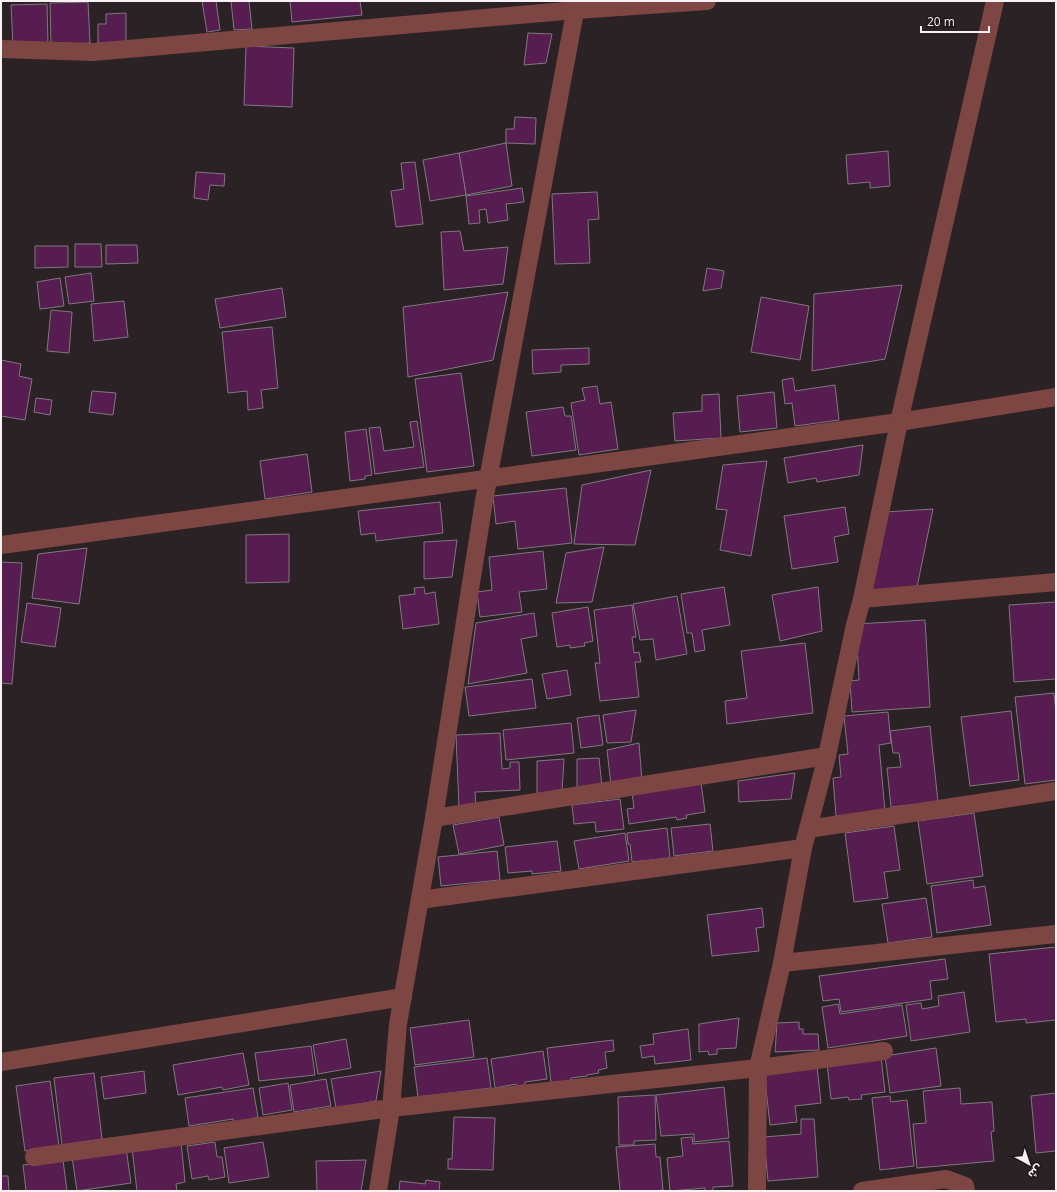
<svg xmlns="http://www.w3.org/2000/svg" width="1057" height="1192" font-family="'Open Sans','Noto Sans Arabic',sans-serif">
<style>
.building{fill:#571c50;stroke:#7f787e}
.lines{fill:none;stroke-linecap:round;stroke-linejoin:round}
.street{stroke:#7d4643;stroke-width:18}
</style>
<rect width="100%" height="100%" fill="#2a2225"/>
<!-- building -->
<g class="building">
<polygon points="202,1 216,1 220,30 207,32"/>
<polygon points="231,1 249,1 252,29 234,30"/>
<polygon points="290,1 360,1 362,15 292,22"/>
<polygon points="88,2 90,43 51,45 50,3"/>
<polygon points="47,4 48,44 13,46 11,5"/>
<polygon points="126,13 126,43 98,43 98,24 106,24 106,14"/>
<polygon points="528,33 552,34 546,63 524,65"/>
<polygon points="246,46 294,48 292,107 244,105"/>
<polygon points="515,117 536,118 535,144 506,143 506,129 514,129"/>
<polygon points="506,143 512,186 466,195 459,153"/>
<polygon points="888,151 890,186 870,188 870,182 848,184 846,155"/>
<polygon points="459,153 466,195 430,201 423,160"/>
<polygon points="415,162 423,224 396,227 391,191 404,189 401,163"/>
<polygon points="196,172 225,174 224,186 210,185 208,200 194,198"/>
<polygon points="522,188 524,202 506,204 508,220 488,223 486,209 479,210 480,223 469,224 466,196"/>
<polygon points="597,192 599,219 588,220 590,263 555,264 552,194"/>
<polygon points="460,231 464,251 508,247 503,284 444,290 441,232"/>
<polygon points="75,244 101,244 102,267 75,267"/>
<polygon points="106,245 137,245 138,263 106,264"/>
<polygon points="35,246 68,246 68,267 35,268"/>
<polygon points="707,268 724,271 721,288 703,291"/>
<polygon points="91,273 94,301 69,304 65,277"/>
<polygon points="60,278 64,306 40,309 37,282"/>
<polygon points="902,285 885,359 812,371 814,294"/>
<polygon points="282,288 286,317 220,328 215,299"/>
<polygon points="508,292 493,360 408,377 403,307"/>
<polygon points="761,297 809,306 800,360 751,352"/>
<polygon points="124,301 128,337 94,341 91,304"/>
<polygon points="51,310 72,312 69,353 47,351"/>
<polygon points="272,327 278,388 261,390 263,408 248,410 247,391 228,393 222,332"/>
<polygon points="589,348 589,364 561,365 561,372 533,374 532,350"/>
<polygon points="1,360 21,364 19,376 32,379 25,420 1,416"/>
<polygon points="461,373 474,466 427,472 415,379"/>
<polygon points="793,378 795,391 835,385 839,420 795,426 792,403 785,404 782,380"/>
<polygon points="597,386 600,404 611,402 618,449 579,455 571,403 585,400 582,388"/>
<polygon points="92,391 116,393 113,415 89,412"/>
<polygon points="774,392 777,428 740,432 737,396"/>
<polygon points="719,394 721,438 675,441 673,413 702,411 702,395"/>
<polygon points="36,398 52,400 50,415 34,412"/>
<polygon points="563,407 565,416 571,416 576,450 532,456 526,412"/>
<polygon points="417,421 424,467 375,474 369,428 380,427 384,451 414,447 410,422"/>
<polygon points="366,429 372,475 365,476 365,479 350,481 345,432"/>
<polygon points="863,445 859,475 817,482 816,478 788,483 784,458"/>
<polygon points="307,454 312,492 265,499 260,461"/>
<polygon points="767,461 751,556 720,550 727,510 716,509 723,465"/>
<polygon points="651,470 635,545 574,544 582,485"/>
<polygon points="566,488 572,543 518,549 515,521 496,524 493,496"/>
<polygon points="440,502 443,533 376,541 375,533 361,535 358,511"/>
<polygon points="845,507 849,534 834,537 838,562 792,569 784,516"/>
<polygon points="933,509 917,587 870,591 885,512"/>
<polygon points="289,534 289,582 246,583 246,535"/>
<polygon points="457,540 452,577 424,579 424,542"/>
<polygon points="604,547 592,602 556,603 566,553"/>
<polygon points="87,548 79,604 32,598 38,554"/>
<polygon points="543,551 547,589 519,592 522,612 480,617 477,592 492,590 489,557"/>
<polygon points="1,562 22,563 12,684 1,683"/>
<polygon points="424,587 425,594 435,592 439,624 403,629 399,596 415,594 414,588"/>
<polygon points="724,587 730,625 702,630 705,650 695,652 692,633 687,633 681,594"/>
<polygon points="818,587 822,631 780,641 772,595"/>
<polygon points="677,596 687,654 656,660 653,639 640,640 633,604"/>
<polygon points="1056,602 1056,679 1014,682 1009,605"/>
<polygon points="27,603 61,608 55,647 21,642"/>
<polygon points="632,605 636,637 632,637 634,653 639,652 641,662 635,662 639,697 600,701 595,663 600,663 594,610"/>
<polygon points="588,607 593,641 584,643 585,646 570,648 570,645 557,647 552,613"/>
<polygon points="534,613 537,636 521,639 527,673 468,684 476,623"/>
<polygon points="925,620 930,707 852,712 850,681 859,680 856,624"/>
<polygon points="805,643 813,713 727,724 725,701 747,698 741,651"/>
<polygon points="567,670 571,695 547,699 542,674"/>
<polygon points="532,679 536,708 469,716 465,687"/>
<polygon points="1054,693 1056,714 1056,780 1025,784 1015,697"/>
<polygon points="636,710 631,742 607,743 603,715"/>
<polygon points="1011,711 1019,780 970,786 961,717"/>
<polygon points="888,712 891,743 879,745 885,811 836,816 833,778 841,777 839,755 848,754 844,716"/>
<polygon points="599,715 603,745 581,748 577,718"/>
<polygon points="571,723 574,753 506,760 503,730"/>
<polygon points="930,726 938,802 891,807 887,768 901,767 899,753 893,753 890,731"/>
<polygon points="500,733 502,769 510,768 510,762 519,762 520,790 475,792 476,806 459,807 456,735"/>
<polygon points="639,743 642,781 611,785 607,750"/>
<polygon points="599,758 602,787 577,792 577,759"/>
<polygon points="564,759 562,791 537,797 537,761"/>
<polygon points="795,773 791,799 739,802 738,781"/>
<polygon points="701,783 705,812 686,815 687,818 677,820 676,817 629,824 627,809 634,808 632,793"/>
<polygon points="620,799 624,829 596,832 595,822 574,824 572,805"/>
<polygon points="974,813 983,876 927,884 918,821"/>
<polygon points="499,817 504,845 459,854 453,825"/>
<polygon points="710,824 713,851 674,856 671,828"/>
<polygon points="894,826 900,870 884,872 888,898 854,902 845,833"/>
<polygon points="667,828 670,858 632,862 630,844 628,844 627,833"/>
<polygon points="625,833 629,861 579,869 574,841"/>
<polygon points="557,841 561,871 532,874 532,871 508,873 505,847"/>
<polygon points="497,851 500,880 441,886 438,857"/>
<polygon points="973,880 974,888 985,886 991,925 937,933 931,886"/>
<polygon points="926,898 932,937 888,943 882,904"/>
<polygon points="762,908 764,927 756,928 759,951 712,956 707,915"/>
<polygon points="1056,947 1056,1020 1026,1023 1026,1019 996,1022 989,954"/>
<polygon points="945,959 948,979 930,981 932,999 841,1012 839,999 823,1001 819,976"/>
<polygon points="964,992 970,1032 911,1041 906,1005 921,1003 922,1009 939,1006 938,996"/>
<polygon points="838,1004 840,1014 902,1005 907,1036 828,1048 822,1007"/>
<polygon points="739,1018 736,1048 717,1049 717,1054 709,1055 708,1051 699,1052 699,1024"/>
<polygon points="469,1020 474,1057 415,1065 410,1028"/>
<polygon points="799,1022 799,1029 803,1029 803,1034 818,1034 819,1050 775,1052 777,1023"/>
<polygon points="688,1029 691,1060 655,1064 654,1056 642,1058 640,1046 654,1044 653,1034"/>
<polygon points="346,1039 351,1068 318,1074 313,1045"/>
<polygon points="613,1040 614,1051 605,1052 607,1068 598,1070 599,1073 587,1075 587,1076 571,1078 571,1081 551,1083 547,1048"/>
<polygon points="311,1046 315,1075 259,1081 255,1053"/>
<polygon points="936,1048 941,1086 890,1093 885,1056"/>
<polygon points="543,1051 547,1079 525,1082 525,1085 517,1086 516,1084 495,1088 491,1059"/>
<polygon points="243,1053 249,1085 223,1090 222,1087 178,1095 173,1065"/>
<polygon points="881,1057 885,1092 861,1095 862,1099 849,1100 848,1097 831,1099 827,1063"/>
<polygon points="487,1058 491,1088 418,1097 414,1067"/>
<polygon points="817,1066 821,1103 795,1106 797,1122 770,1125 764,1072"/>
<polygon points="144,1071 146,1093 104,1099 101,1077"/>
<polygon points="381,1071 376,1101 336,1108 331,1079"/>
<polygon points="94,1073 102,1139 62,1145 54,1078"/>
<polygon points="326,1079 331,1106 294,1112 290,1085"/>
<polygon points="50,1081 59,1146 25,1151 16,1086"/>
<polygon points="288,1083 292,1110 263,1115 259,1088"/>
<polygon points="724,1087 729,1138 694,1142 694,1134 661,1136 656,1095"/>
<polygon points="253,1088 258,1117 233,1124 233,1119 189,1126 185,1098"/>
<polygon points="960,1088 961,1104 992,1102 994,1131 991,1132 994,1161 917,1168 913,1124 926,1123 923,1091"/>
<polygon points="1056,1093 1056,1151 1036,1153 1031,1096"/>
<polygon points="655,1095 656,1140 634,1141 634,1145 619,1145 618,1097"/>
<polygon points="890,1096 891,1102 907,1100 914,1166 880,1170 872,1098"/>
<polygon points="454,1117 495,1118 493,1170 448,1169 448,1159 452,1159"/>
<polygon points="801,1119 814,1119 818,1177 768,1181 764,1137 801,1134"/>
<polygon points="692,1137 693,1144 729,1141 733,1186 713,1187 713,1191 705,1191 705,1188 670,1191 667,1158 683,1156 681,1138"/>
<polygon points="181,1142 185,1182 176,1184 177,1191 137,1191 132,1148"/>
<polygon points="215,1142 217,1157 222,1157 225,1177 209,1180 208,1176 192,1179 187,1146"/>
<polygon points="263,1142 269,1177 229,1183 224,1148"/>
<polygon points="655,1144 656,1157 660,1157 663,1190 651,1191 620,1191 616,1147"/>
<polygon points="126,1148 131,1183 77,1191 72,1157"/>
<polygon points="63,1160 67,1191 26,1191 23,1165"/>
<polygon points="366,1160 361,1191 317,1191 316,1161"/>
<polygon points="1,1176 8,1176 9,1191 1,1191"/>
<polygon points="426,1180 440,1182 439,1191 399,1191 400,1181 425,1184"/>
</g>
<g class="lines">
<!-- street -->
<g class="street">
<polyline points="1,49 93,52 576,10 707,1"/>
<polyline points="1,545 660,455 899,422 1056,397"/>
<polyline points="862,599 1056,582"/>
<polyline points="434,818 827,756"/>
<polyline points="808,829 1056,791"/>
<polyline points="420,900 803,848"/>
<polyline points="782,963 1056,934"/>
<polyline points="1,1062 403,997"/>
<polyline points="34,1157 391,1108 758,1068 884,1051"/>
<polyline points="378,1191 391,1108 398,1024 434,818 484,501 577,1"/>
<polyline points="757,1191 758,1068 782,963 803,848 827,756 855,625 862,599 899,422 995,1"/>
<polyline points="862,1191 946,1179 965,1186 966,1191"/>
</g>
</g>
<!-- border -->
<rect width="1057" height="1192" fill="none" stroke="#f6f1f2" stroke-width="4"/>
<!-- north arrow -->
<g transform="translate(1029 1164) rotate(140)" stroke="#20191b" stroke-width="3" paint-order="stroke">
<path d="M0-3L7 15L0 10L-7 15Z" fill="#f6f1f2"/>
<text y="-6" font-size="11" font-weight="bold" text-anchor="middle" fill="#f6f1f2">ش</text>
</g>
<!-- scale -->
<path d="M921 26v6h68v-6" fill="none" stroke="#f6f1f2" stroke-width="2"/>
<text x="927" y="26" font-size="12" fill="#f6f1f2" stroke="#20191b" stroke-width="3" paint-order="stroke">20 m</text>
</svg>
